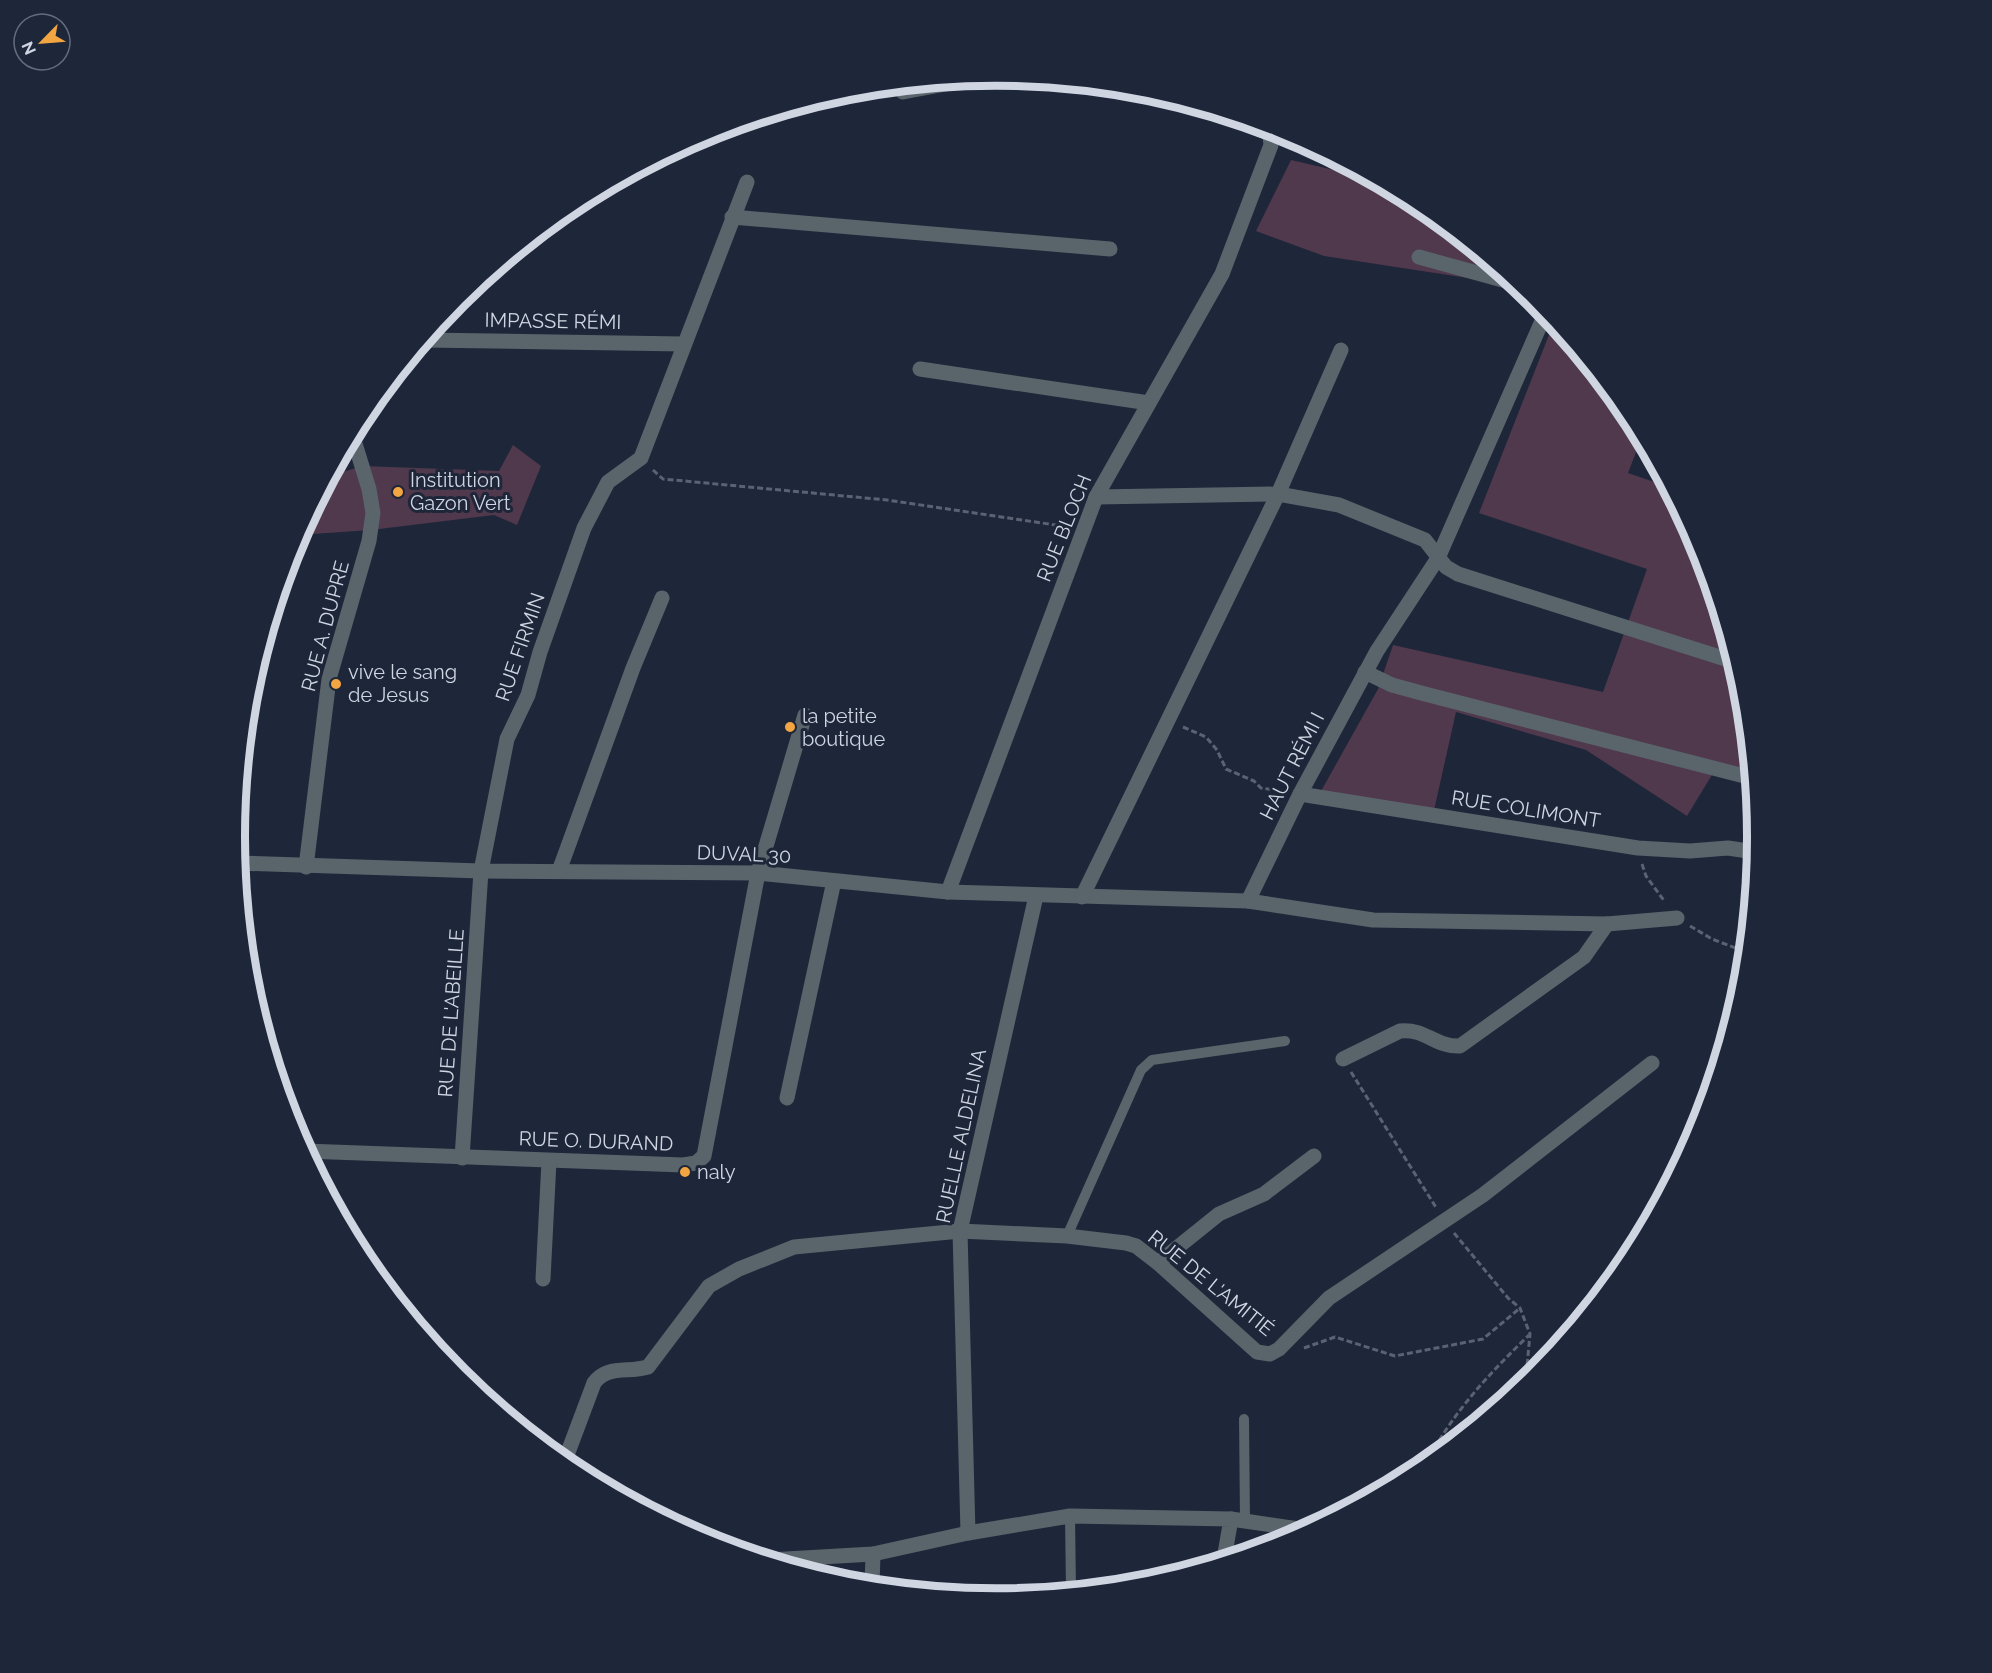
<svg xmlns="http://www.w3.org/2000/svg" width="1992" height="1673" font-family="Raleway,sans-serif">
<style>
.green{fill:#50384d}
.lines{fill:none;stroke-linecap:round;stroke-linejoin:round}
.path{stroke:#5b6273;stroke-width:3;stroke-dasharray:6 3;stroke-linecap:butt}
.service{stroke:#5a646b;stroke-width:10}
.minor{stroke:#5a646b;stroke-width:15}
.poi-dot{fill:#f2a541;stroke:#1e2639;stroke-width:2}
.labels{text-anchor:middle;stroke-width:6;stroke-linejoin:round;paint-order:stroke}
.street-label{font-size:20px;fill:#d0d5e2;stroke:#1e2639}
.poi-label{font-size:20px;fill:#d0d5e2;stroke:#1e2639;text-anchor:start}
.rim{fill:none;stroke:#d0d5e2;stroke-width:8}
</style>
<rect width="100%" height="100%" fill="#1e2639"/>
<!-- green -->
<g class="green">
<polygon points="1291,160 1360,176 1361,173 1419,204 1520,286 1324,256 1256,231"/>
<polygon points="1554,322 1629,414 1642,437 1628,473 1669,487 1700,545 1743,688 1751,774 1718,765 1687,816 1586,750 1456,712 1433,815 1320,793 1378,689 1393,645 1603,692 1647,569 1479,513"/>
<polygon points="513,445 541,466 517,525 494,515 371,530 298,535 329,476 363,466 499,471"/>
</g>
<g class="lines">
<!-- path -->
<g class="path">
<polyline points="653,470 663,479 887,500 1069,527"/>
<polyline points="1183,727 1206,737 1217,750 1226,769 1254,781 1261,788 1282,791"/>
<polyline points="1642,864 1646,876 1665,902"/>
<polyline points="1690,926 1712,939 1746,952"/>
<polyline points="1351,1072 1437,1209"/>
<polyline points="1454,1233 1508,1298 1520,1308 1530,1334 1527,1366 1531,1378"/>
<polyline points="1304,1348 1335,1337 1395,1356 1483,1339 1520,1308"/>
<path d="M1426 1464C1452 1413 1488 1375 1529 1335"/>
</g>
<!-- service -->
<g class="service">
<polyline points="1067,1236 1141,1070 1152,1060 1285,1041"/>
<polyline points="1244,1419 1245,1520"/>
<polyline points="1070,1516 1071,1591"/>
</g>
<!-- minor -->
<g class="minor">
<polyline points="903,92 994,75"/>
<polyline points="732,217 1110,249"/>
<polyline points="1419,257 1517,284"/>
<polyline points="423,340 683,344"/>
<polyline points="920,369 1149,403"/>
<polyline points="1614,395 1620,402"/>
<polyline points="1096,497 1278,494 1339,505 1425,540 1446,567 1458,574 1735,662"/>
<polyline points="1365,672 1392,685 1425,694 1752,778"/>
<polyline points="1300,794 1638,848 1690,851 1728,848 1748,851"/>
<polyline points="237,863 481,871 758,873 948,892 1248,901 1373,920 1607,924 1677,918"/>
<polyline points="306,867 329,679 369,541 373,513 369,489 352,434"/>
<polyline points="559,871 633,668 662,598"/>
<polyline points="948,892 1096,497 1222,274 1271,145 1269,127"/>
<polyline points="1082,897 1278,494 1341,350"/>
<polyline points="1248,901 1300,794 1377,651 1438,558 1546,312"/>
<path d="M1343 1059 1400 1031C1425 1028 1435 1047 1460 1046L1584 957 1607 924"/>
<polyline points="787,1098 834,881"/>
<polyline points="305,1151 683,1165 696,1163 704,1156 758,873 805,715"/>
<polyline points="462,1158 481,871 507,739 528,695 540,652 584,528 608,482 641,458 747,182"/>
<polyline points="1158,1263 1219,1214 1264,1194 1314,1156"/>
<polyline points="543,1279 549,1161"/>
<polyline points="452,1369 460,1369"/>
<path d="M564 1463 594 1383C607 1365 627 1373 648 1367L709 1286 739 1269 794 1247 960 1231 1067 1236 1126 1243 1136 1246 1158 1263 1257 1352 1270 1354 1279 1349 1329 1298 1483 1195 1652 1063"/>
<polyline points="1231,1519 1306,1530"/>
<polyline points="968,1533 960,1231 1036,896"/>
<polyline points="769,1560 873,1554 968,1533 1070,1516 1231,1519 1224,1559"/>
<polyline points="872,1586 873,1554"/>
</g>
</g>
<!-- markers -->
<g class="poi-dot">
<circle cx="398" cy="492" r="6"/>
<circle cx="336" cy="684" r="6"/>
<circle cx="790" cy="727" r="6"/>
<circle cx="685" cy="1172" r="6"/>
</g>
<g class="labels">
<!-- street labels -->
<g class="street-label">
<text transform="translate(553 321) rotate(1)" y="7">IMPASSE RÉMI</text>
<text transform="translate(1064 528) rotate(-68)" y="7">RUE BLOCH</text>
<text transform="translate(325 626) rotate(-75)" y="7">RUE A. DUPRE</text>
<text transform="translate(520 647) rotate(-71)" y="7">RUE FIRMIN</text>
<text transform="translate(1292 766) rotate(-63)" y="7">HAUT RÉMI I</text>
<text transform="translate(1526 809) rotate(9)" y="7">RUE COLIMONT</text>
<text transform="translate(744 854) rotate(2)" y="7">DUVAL 30</text>
<text transform="translate(451 1013) rotate(-86)" y="7">RUE DE L'ABEILLE</text>
<text transform="translate(961 1136) rotate(-78)" y="7">RUELLE ALDELINA</text>
<text transform="translate(596 1141) rotate(2)" y="7">RUE O. DURAND</text>
<text transform="translate(1211 1283) rotate(39)" y="7">RUE DE L'AMITIÉ</text>
</g>
<!-- poi labels -->
<g class="poi-label">
<text x="410" y="487">Institution<tspan x="410" dy="23">Gazon Vert</tspan></text>
<text x="348" y="679">vive le sang<tspan x="348" dy="23">de Jesus</tspan></text>
<text x="802" y="723">la petite<tspan x="802" dy="23">boutique</tspan></text>
<text x="697" y="1179">naly</text>
</g>
</g>
<!-- crop -->
<path d="M0 0H1992V1673H0ZM245 837a751 751 0 1 1 1502 0a751 751 0 1 1-1502 0Z" fill="#1e2639" fill-rule="evenodd"/>
<path class="rim" d="M245 837a751 751 0 1 1 1502 0a751 751 0 1 1-1502 0Z"/>
<!-- north arrow -->
<g transform="translate(42 42) rotate(245)"><circle r="28" fill="#1e2639" stroke="#656c7d" stroke-width="1.5"/>
<path d="M0-4.5L10 22L0 15L-10 22Z" fill="#f2a541"/>
<text y="-9" font-size="16" font-weight="bold" text-anchor="middle" fill="#d0d5e2">N</text>
</g>
</svg>
